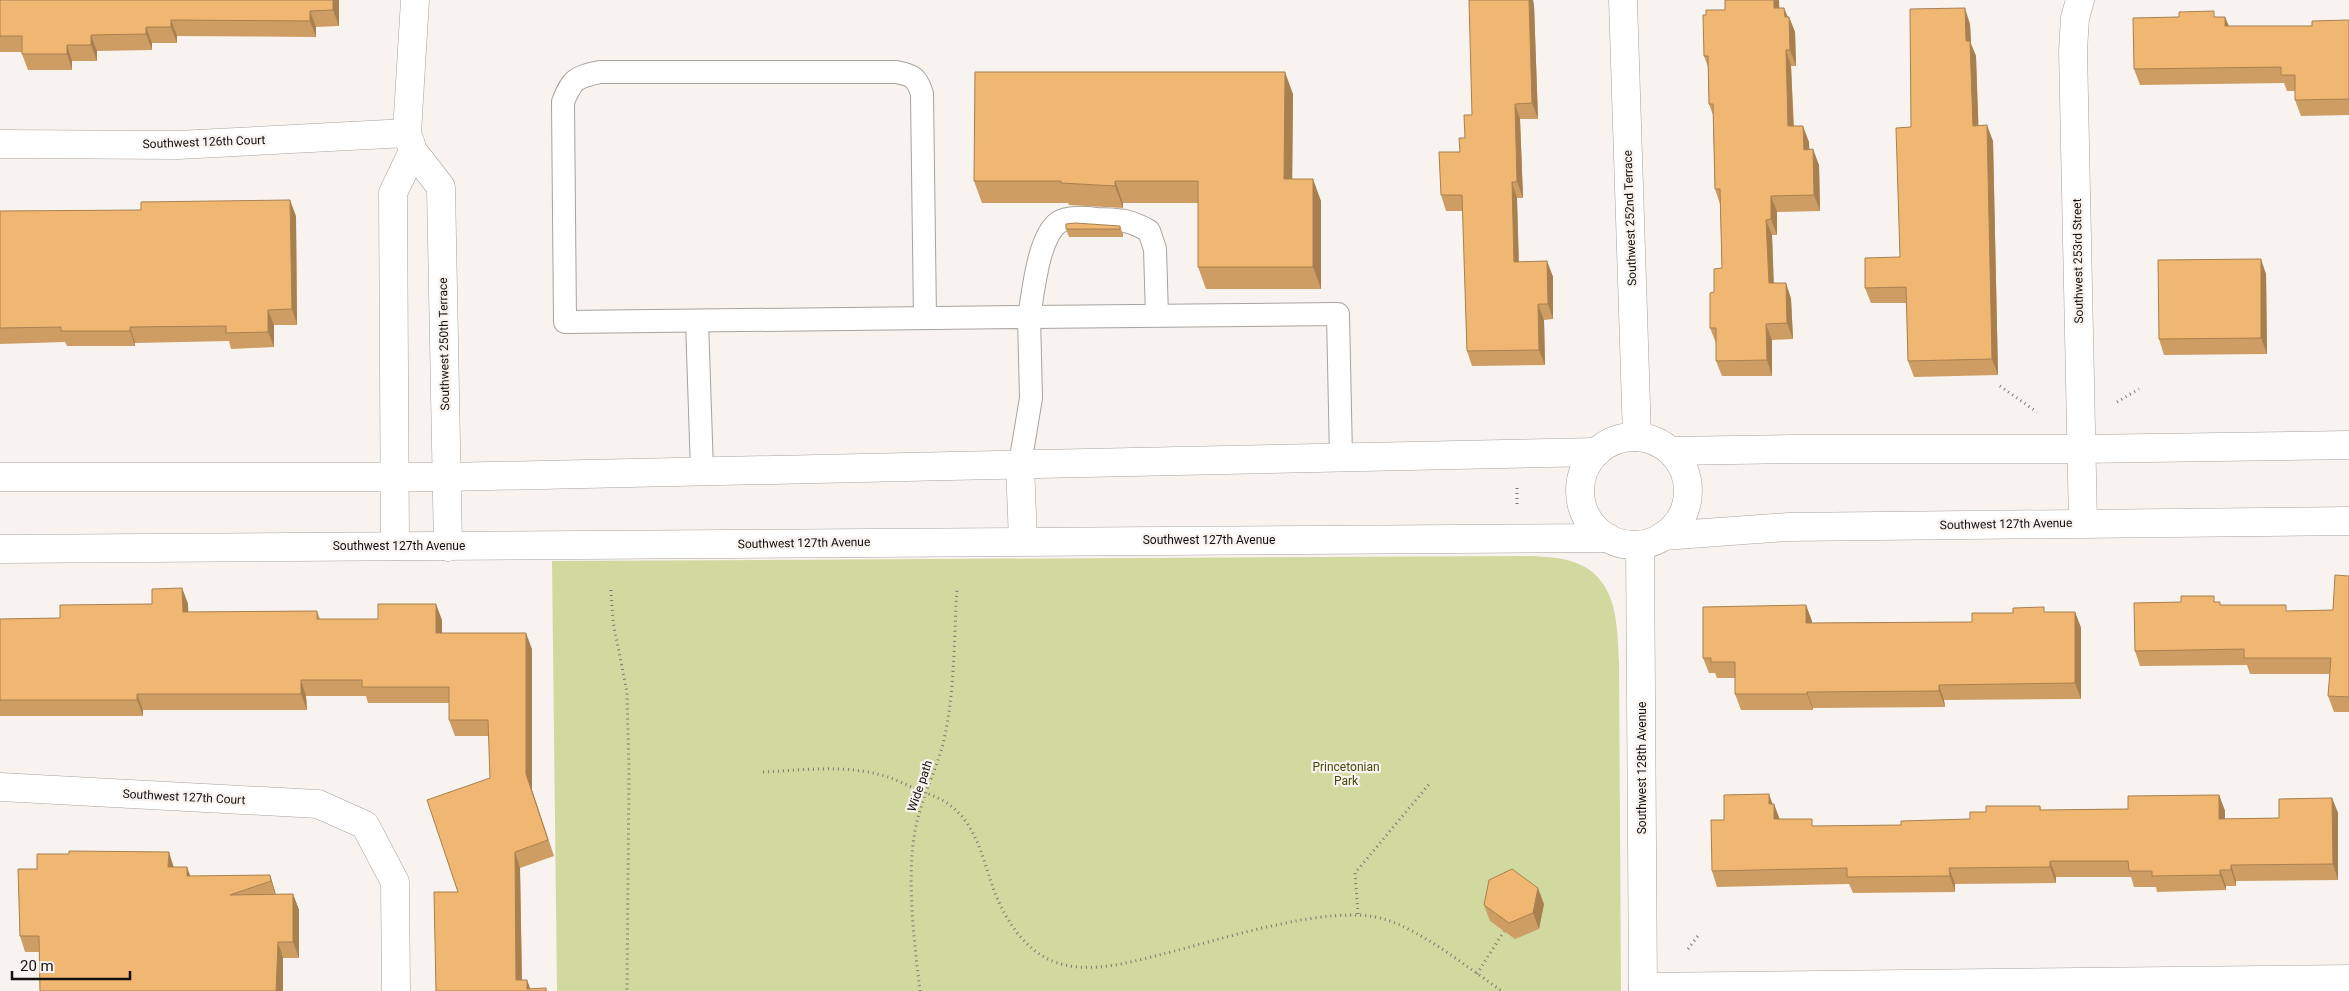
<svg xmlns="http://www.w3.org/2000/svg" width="2349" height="991" font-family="Roboto,sans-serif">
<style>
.green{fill:#d1d99f}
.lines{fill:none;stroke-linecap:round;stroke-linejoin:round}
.service-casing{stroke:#a7a39e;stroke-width:24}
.minor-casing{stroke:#a7a39e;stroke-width:29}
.tertiary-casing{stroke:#a7a39e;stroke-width:29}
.path{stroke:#7b7775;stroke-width:3;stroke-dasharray:1 4;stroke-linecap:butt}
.service{stroke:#fff;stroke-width:22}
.minor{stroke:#fff;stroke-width:28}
.tertiary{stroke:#fff;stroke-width:28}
.wall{fill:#ce9d63}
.shaded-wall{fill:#a88050}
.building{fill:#f0b773;stroke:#a88050}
.labels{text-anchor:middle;stroke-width:4.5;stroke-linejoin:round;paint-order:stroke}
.street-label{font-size:12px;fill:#12100f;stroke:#f8f3ee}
.park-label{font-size:12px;fill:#464b0a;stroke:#f8f3ee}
</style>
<rect width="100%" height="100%" fill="#f8f3ee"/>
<!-- green -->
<path class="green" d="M1532 556C1543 557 1556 557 1567 560 1617 573 1617 619 1619 660L1621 991H557L552 561Z"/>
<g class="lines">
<defs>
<g id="service">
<path d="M1157 316 1155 249 1149 231C1128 219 1121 220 1097 219 1086 218 1068 216 1059 222 1038 236 1033 294 1029 317L1338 314 1341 458"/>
<path d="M925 318 922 94C917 77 912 75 896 72H600C576 77 572 79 563 102L565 322C720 320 875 319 1029 317L1031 398 1020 464"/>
<polyline points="697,321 702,471"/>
</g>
<g id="minor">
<polyline points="415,0 407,133 413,151 441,187 448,547"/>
<polyline points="1623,0 1637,437"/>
<polyline points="2080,0 2075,18 2073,50 2083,523"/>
<polyline points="0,144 178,145 407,133"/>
<polyline points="1640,545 1643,991"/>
<polyline points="395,546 393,193 413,151"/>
<polyline points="0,787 318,804 365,825 395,882 396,991"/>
<polyline points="1643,987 2349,979"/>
</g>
<g id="tertiary">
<circle cx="1634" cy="491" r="54"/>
<polyline points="1672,451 1791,449 2081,449 2349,445"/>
<polyline points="1020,464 1023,541"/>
<polyline points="0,477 446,477 1597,452"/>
<polyline points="1663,536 1788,527 2349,521"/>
<polyline points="0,549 1608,538"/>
</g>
</defs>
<!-- service casing -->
<use href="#service" class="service-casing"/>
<!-- minor casing -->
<use href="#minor" class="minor-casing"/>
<!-- tertiary casing -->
<use href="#tertiary" class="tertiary-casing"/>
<!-- path -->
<g class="path">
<polyline points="2000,386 2037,412"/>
<polyline points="2117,402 2139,389"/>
<polyline points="1517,488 1517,504"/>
<polyline points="611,590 613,622 627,692 629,774 627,991"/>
<path d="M763 772C804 770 848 764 888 777 897 780 906 785 916 789 926 793 938 797 947 803 975 822 982 855 992 885 1003 917 1026 955 1061 964 1094 973 1131 962 1163 954 1220 940 1330 903 1384 919 1423 931 1468 968 1502 991"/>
<polyline points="1358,914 1355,873 1430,783"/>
<polyline points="1688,949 1700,933"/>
<polyline points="1477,974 1504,931"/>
<path d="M920 991C914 939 904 864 919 814 926 787 940 762 945 735 955 687 954 636 957 587"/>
</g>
<!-- service -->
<use href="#service" class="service"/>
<!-- minor -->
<use href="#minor" class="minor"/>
<!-- tertiary -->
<use href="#tertiary" class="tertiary"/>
</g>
<!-- wall -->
<g class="wall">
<polygon points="0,0 339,0 339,26 316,27 316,37 177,36 177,43 152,43 152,50 97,51 97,61 72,61 72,70 28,70 22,54 22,52 0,52"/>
<polygon points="1725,0 1779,0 1779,8 1784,8 1787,17 1789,17 1795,32 1796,66 1791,66 1794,126 1809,142 1809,150 1819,165 1820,211 1777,212 1777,235 1772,235 1774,283 1786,283 1791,299 1793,339 1772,340 1772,376 1722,376 1716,361 1716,343 1710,328 1714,292 1722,268 1720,204 1715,189 1713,115 1709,104 1708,67 1704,56 1706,15 1725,10"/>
<polygon points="1534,5 1538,119 1520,119 1523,198 1517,198 1519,262 1547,261 1553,277 1553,319 1544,320 1545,365 1472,366 1467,351 1463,211 1446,211 1441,195 1465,138 1472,115"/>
<polygon points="2179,17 2225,17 2229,26 2312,26 2349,20 2349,115 2301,116 2295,100 2295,91 2287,91 2284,83 2140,85 2134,69"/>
<polygon points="1970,24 1971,44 1976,56 1978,126 1993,141 1998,375 1914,377 1908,361 1907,303 1871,303 1865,288 1900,257 1911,127"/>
<polygon points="1293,94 1292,179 1321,201 1321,289 1206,289 1198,267 1198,203 1123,203 1123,208 1069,205 1068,203 982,203 974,181"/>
<polygon points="0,211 296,216 297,325 274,325 274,347 231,349 229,341 135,343 135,346 67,346 65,342 0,344"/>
<polygon points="1120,226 1123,234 1123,237 1069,237 1066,229"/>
<polygon points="2266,274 2267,354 2164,355 2159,339"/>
<polygon points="2349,576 2349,712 2334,712 2328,696 2330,674 2250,674 2247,665 2140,666 2135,651 2181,602 2216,602 2221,605 2289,611 2333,610"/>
<polygon points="182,588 188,604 188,612 317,611 320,619 442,620 442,633 532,649 532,790 554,856 520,868 522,980 527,980 530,989 546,988 547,991 436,991 458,892 490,778 489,736 455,736 449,720 449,703 368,703 366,696 306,696 307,710 143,710 143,716 0,716 0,619 60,618 152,604"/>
<polygon points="1806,605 1812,623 1972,622 2045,612 2075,612 2081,628 2081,699 1944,700 1945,707 1813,708 1813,710 1741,710 1735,694 1735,678 1717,678 1715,673 1709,673 1703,658"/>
<polygon points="2219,795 2225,811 2225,819 2279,818 2332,798 2338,813 2338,880 2236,881 2236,886 2226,886 2226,890 2157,892 2156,887 2134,887 2131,877 2056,877 2056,883 1955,884 1955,892 1853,893 1849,884 1717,887 1712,871 1724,820 1774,804 1779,819 1815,826 1901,825 1970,819 1986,812 2040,806 2041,810 2128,809"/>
<polygon points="174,867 190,876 270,875 276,895 293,894 299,910 299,958 283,958 283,991 40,991 39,952 25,952 20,936 37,869"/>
<polygon points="1544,904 1539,929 1515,939 1490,921 1484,905"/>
</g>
<!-- shaded-wall -->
<g class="shaded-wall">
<polygon points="333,0 339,0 339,26 333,10"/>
<polygon points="1529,0 1533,0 1534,5 1538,119 1532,103"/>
<polygon points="1774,0 1779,0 1780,24 1774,8"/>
<polygon points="1784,8 1790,22 1789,17 1795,32 1796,66 1790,50"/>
<polygon points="1965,8 1970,24 1971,44 1976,56 1979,141 1973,126 1966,41"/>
<polygon points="310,11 316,27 316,37 310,21"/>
<polygon points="2225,17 2231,32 2225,26"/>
<polygon points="171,20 177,36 177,43 171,27"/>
<polygon points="146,27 152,43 152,50 146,34"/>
<polygon points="91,35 97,51 97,61 91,45"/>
<polygon points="67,45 72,61 72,70 67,54"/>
<polygon points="1786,50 1791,66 1794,142 1788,126"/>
<polygon points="1285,72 1293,94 1292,201 1284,179"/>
<polygon points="1515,104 1520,119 1523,198 1517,182"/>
<polygon points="1987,125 1993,141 1998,375 1992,359"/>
<polygon points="1803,126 1809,142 1810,166 1804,150"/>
<polygon points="1813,149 1819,165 1820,211 1814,195"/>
<polygon points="1313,179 1321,201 1321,289 1313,267"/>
<polygon points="1115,181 1123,203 1123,208 1115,186"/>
<polygon points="1512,182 1517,198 1519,278 1514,262"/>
<polygon points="1771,196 1777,212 1777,235 1771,219"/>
<polygon points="290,200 296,216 297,325 292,309"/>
<polygon points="1766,220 1772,235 1774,299 1769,283"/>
<polygon points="2261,259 2266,274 2267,354 2261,338"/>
<polygon points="1547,261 1553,277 1553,319 1548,304"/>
<polygon points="1786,283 1791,299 1793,339 1787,323"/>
<polygon points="1538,304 1544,320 1545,365 1539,350"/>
<polygon points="268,310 274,325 274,347 268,332"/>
<polygon points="1766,324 1772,340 1772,376 1767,360"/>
<polygon points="130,327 135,343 135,346 130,331"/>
<polygon points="182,588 188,604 189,628 183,612"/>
<polygon points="436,604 442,620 442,649 436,633"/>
<polygon points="1806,605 1812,621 1812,639 1806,623"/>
<polygon points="2075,612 2081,628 2081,699 2075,683"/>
<polygon points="526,633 532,649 532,790 554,856 526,774"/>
<polygon points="301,680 306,696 307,710 301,694"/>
<polygon points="1939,685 1944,700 1945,707 1939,691"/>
<polygon points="1807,692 1813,708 1813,710 1807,694"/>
<polygon points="137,694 143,710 143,716 137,700"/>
<polygon points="1769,794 1774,808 1774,804 1780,820 1774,819 1769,804"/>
<polygon points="2219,795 2225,811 2225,834 2219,819"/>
<polygon points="2332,798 2338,813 2338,880 2333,864"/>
<polygon points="169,852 174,868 168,867"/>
<polygon points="515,852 520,868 522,991 516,980"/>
<polygon points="2050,861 2056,877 2056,883 2050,867"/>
<polygon points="2231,865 2236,881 2236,886 2231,870"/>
<polygon points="187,867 193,883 187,876"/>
<polygon points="1949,868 1955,884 1955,892 1950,876"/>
<polygon points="2220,870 2226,886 2226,890 2220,875"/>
<polygon points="270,875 275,891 276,897 271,881"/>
<polygon points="1538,888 1544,904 1539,929 1533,913"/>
<polygon points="293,894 299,910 299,958 293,942"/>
<polygon points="278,942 283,958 283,991 276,991"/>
<polygon points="527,980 531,991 527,989"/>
</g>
<!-- building -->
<g class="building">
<polygon points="0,0 333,0 333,10 310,11 310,21 171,20 171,27 146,27 146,34 91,35 91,45 67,45 67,54 22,54 22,36 0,36"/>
<polygon points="1469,0 1529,0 1532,103 1515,104 1517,182 1512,182 1514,262 1547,261 1548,304 1538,304 1539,350 1467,351 1462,195 1441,195 1439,152 1460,152 1459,138 1465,138 1464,115 1472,115"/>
<polygon points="1725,0 1774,0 1774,8 1784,8 1785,17 1789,17 1790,50 1786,50 1788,126 1803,126 1804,150 1813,149 1814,195 1771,196 1771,219 1766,220 1769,283 1786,283 1787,323 1766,324 1767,360 1716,361 1716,328 1710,328 1710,293 1714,292 1714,269 1722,268 1720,189 1715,189 1713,104 1709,104 1708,56 1704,56 1703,15 1706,15 1706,10 1725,10"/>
<polygon points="1965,8 1966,41 1970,41 1973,126 1987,125 1992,359 1908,361 1906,287 1865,288 1865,258 1900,257 1896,128 1911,127 1910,9"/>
<polygon points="2214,11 2214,17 2225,17 2225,26 2312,26 2312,21 2349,20 2349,99 2295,100 2295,75 2281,75 2281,67 2134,69 2133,18 2179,17 2179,12"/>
<polygon points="975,72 1285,72 1284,179 1313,179 1313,267 1198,267 1198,181 1115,181 1115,186 1061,183 1061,181 974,181"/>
<polygon points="290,200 292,309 268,310 268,332 226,333 226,326 130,327 130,331 61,331 61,327 0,328 0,211 141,210 141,202"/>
<polygon points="1075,223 1120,226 1120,229 1066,229 1066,224"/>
<polygon points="2261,259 2261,338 2159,339 2158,260"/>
<polygon points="2335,575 2349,576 2349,697 2328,696 2331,658 2244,658 2244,649 2135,651 2134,603 2181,602 2181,596 2214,596 2214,602 2220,602 2220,605 2286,605 2286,611 2333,610"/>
<polygon points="182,588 183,612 317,611 317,619 378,619 378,604 436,604 436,633 526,633 526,774 548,840 515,852 516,980 527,980 527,989 546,988 546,991 436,991 434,892 458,892 427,800 490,778 488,720 449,720 449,687 362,687 362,680 301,680 301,694 137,694 137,700 0,700 0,619 60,618 60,605 152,604 152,589"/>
<polygon points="1806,605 1806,623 1972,622 1972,613 2013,613 2013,608 2044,607 2044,612 2075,612 2075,683 1939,685 1939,691 1807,692 1807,694 1735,694 1735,662 1711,662 1711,658 1703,658 1703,607"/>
<polygon points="1769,794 1769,804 1774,804 1774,819 1812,819 1812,826 1901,825 1901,821 1970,819 1970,812 1986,812 1986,806 2040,806 2040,810 2128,809 2128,796 2219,795 2219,819 2279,818 2279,799 2332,798 2333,864 2231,865 2231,870 2220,870 2220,875 2152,876 2152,871 2129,871 2128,861 2050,861 2050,867 1949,868 1950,876 1847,877 1847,868 1712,871 1711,820 1724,820 1724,795"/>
<polygon points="69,851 169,852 168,867 187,867 187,876 270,875 271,881 230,895 293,894 293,942 278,942 276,991 40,991 39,936 20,936 18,869 37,869 37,854 69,854"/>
<polygon points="1512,869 1538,888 1533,913 1509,923 1484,905 1489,880"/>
</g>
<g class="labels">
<!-- street labels -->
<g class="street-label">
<text transform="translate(204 142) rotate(-2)" y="4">Southwest 126th Court</text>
<text transform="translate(1630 218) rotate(-92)" y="4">Southwest 252nd Terrace</text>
<text transform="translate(2078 261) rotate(-91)" y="4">Southwest 253rd Street</text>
<text transform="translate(444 344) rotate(-91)" y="4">Southwest 250th Terrace</text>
<text transform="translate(2006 524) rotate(-1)" y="4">Southwest 127th Avenue</text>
<text x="1209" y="544">Southwest 127th Avenue</text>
<text transform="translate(804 543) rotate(-1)" y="4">Southwest 127th Avenue</text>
<text x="399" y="550">Southwest 127th Avenue</text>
<text transform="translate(1642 768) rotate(-90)" y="4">Southwest 128th Avenue</text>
<text transform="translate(920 786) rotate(-71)" y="4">Wide path</text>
<text transform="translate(184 797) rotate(3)" y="4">Southwest 127th Court</text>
</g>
<!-- park labels -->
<g class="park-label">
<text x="1346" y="771">Princetonian<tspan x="1346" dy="14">Park</tspan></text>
</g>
</g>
<!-- scale -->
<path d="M12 971v8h118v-8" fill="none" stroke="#12100f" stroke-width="2.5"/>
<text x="20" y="971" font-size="15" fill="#12100f" stroke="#f8f3ee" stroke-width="4" paint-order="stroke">20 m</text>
</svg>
